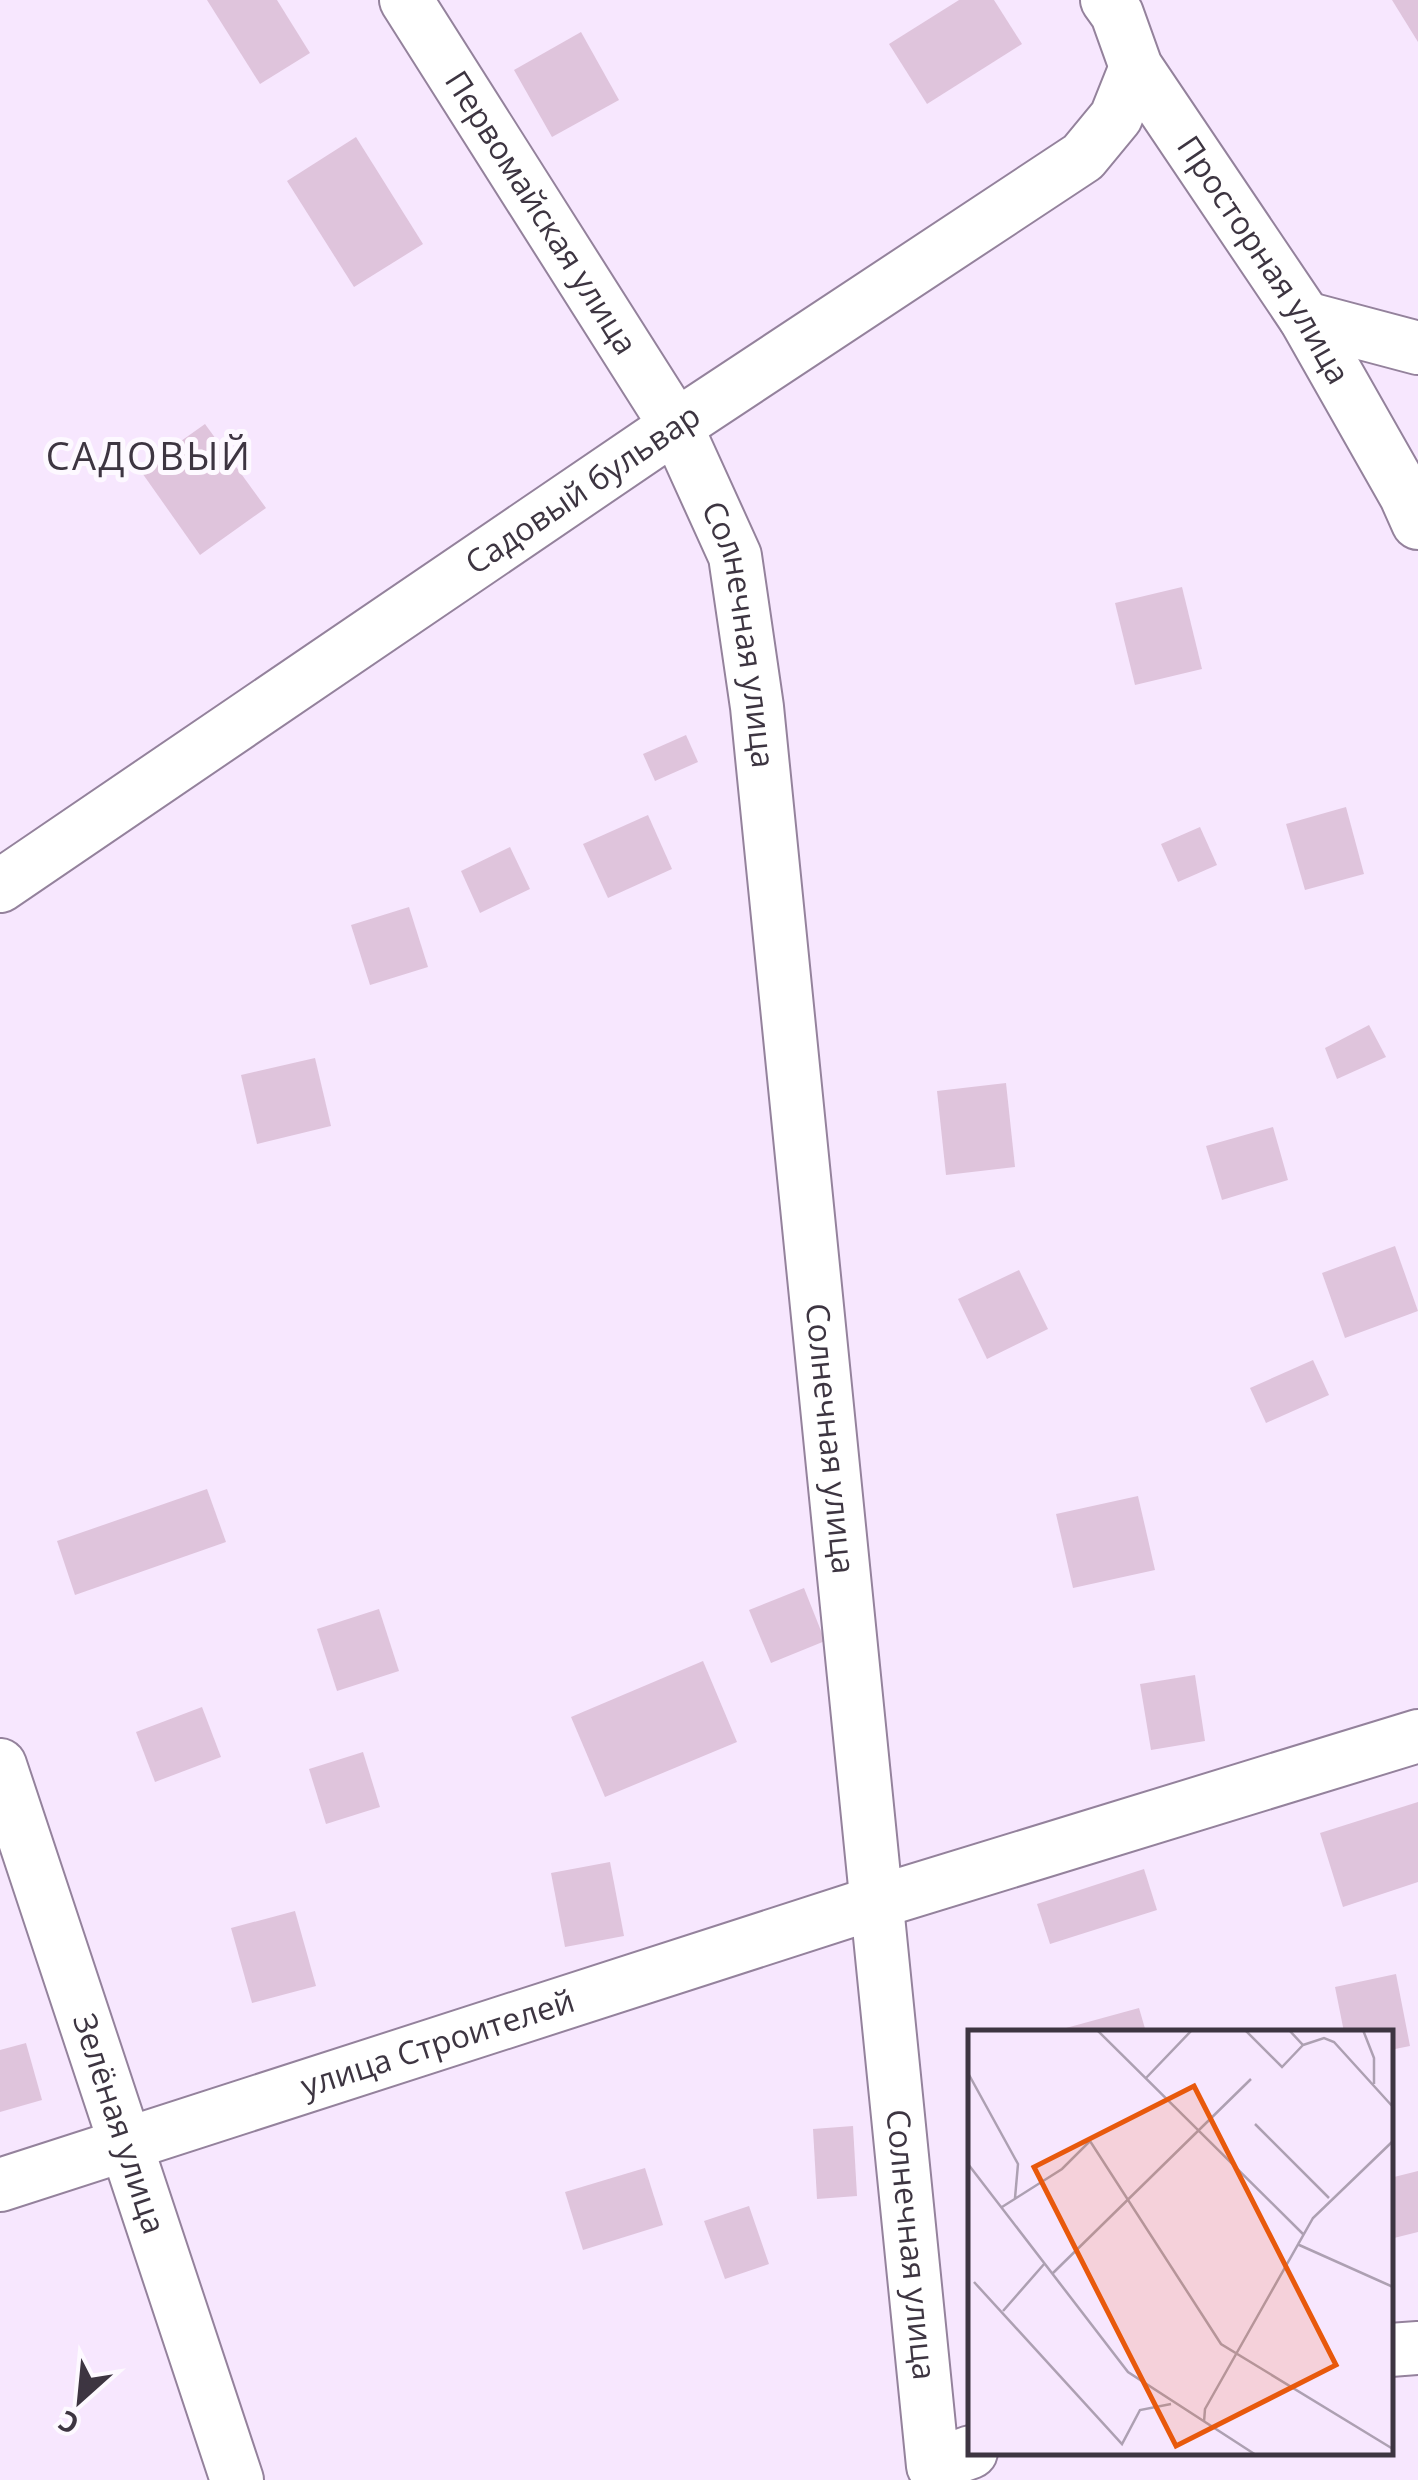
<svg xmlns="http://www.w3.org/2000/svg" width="1418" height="2480" font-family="'Open Sans',sans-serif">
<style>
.building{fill:#dfc4dc}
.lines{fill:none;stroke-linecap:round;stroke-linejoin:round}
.minor-casing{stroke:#94829c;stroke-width:56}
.minor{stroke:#fff;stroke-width:52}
.labels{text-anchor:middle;stroke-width:10;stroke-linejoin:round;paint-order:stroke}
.street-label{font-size:32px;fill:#3d3541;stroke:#fdf9ff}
.quarter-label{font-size:38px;letter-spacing:2.5px;fill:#3d3541;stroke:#fdf9ff}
.inset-road{fill:none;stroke:#ada0b2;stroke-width:2.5}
.view{fill:#e8590c;fill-opacity:0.15;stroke:#e8590c;stroke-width:5}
.inset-edge{fill:none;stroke:#3d3541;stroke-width:5}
</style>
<rect width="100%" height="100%" fill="#f7e7fe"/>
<!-- building -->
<g class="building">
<polygon points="207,0 277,0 310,53 260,84"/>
<polygon points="959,0 994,0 1022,44 927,104 889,44"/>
<polygon points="1392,0 1418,0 1418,42"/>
<polygon points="581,32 619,100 552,137 514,70"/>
<polygon points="356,137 423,244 354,287 287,181"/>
<polygon points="205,424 266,508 200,555 140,470"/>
<polygon points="1182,587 1202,669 1135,685 1115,603"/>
<polygon points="686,735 698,762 655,781 643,754"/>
<polygon points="1346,807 1364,874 1305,890 1286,824"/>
<polygon points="648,815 672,869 608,898 583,844"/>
<polygon points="1200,827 1217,865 1178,882 1161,844"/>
<polygon points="510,847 530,889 480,913 461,871"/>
<polygon points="409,907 428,967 370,985 351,925"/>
<polygon points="1369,1025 1386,1057 1337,1079 1325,1048"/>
<polygon points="315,1058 331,1126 257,1144 241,1075"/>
<polygon points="1006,1083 1015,1167 946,1175 937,1091"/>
<polygon points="1273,1127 1288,1180 1222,1200 1206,1146"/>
<polygon points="1395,1246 1418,1311 1345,1338 1322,1273"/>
<polygon points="1019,1270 1048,1329 987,1359 958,1299"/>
<polygon points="1313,1360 1329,1395 1266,1423 1250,1388"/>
<polygon points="207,1489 226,1542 75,1595 57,1541"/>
<polygon points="1138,1496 1155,1570 1073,1588 1056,1514"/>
<polygon points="804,1588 825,1641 771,1663 749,1610"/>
<polygon points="379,1609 399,1671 337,1691 317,1629"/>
<polygon points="703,1661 737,1742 605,1797 571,1717"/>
<polygon points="1195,1675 1205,1741 1151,1750 1140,1684"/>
<polygon points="202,1707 221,1757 155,1782 136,1732"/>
<polygon points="363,1752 380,1807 326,1824 309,1769"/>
<polygon points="1418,1802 1418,1882 1343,1907 1320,1833"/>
<polygon points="610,1862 624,1936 565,1947 551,1873"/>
<polygon points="1144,1869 1157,1910 1050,1944 1037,1904"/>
<polygon points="295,1911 316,1986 252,2003 231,1928"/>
<polygon points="1396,1974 1410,2046 1390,2050 1390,2032 1344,2032 1335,1987"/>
<polygon points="1139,2008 1146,2032 1067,2032 1066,2028"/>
<polygon points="26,2043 42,2100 0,2112 0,2050"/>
<polygon points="853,2126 857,2196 817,2199 813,2129"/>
<polygon points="645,2168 663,2225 583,2250 565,2192"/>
<polygon points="1418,2171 1418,2232 1390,2239 1390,2178"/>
<polygon points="749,2206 769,2264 725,2279 704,2221"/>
</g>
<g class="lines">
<defs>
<g id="minor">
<path id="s1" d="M406 0 676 426 735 556 757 707 933 2466 971 2452"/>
<path id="s2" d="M1107 0 1117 14 1136 67 1305 318 1406 496 1418 523"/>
<polyline points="1305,318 1418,348"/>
<path id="s3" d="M0 886 676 426 1083 157 1116 117 1136 67"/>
<path id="s4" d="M0 1765 237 2480"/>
<path id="s5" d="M0 2185 877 1902 1418 1736"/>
<polyline points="1390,2350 1418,2348"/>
</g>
</defs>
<!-- minor casing -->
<use href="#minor" class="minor-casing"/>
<!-- minor -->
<use href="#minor" class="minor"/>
</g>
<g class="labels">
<!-- street labels -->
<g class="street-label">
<text dy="11" stroke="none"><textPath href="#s1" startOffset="252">Первомайская улица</textPath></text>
<text dy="11" stroke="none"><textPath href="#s2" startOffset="305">Просторная улица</textPath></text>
<text dy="11" stroke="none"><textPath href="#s3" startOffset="705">Садовый бульвар</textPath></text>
<text dy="11" stroke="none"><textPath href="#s1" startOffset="725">Солнечная улица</textPath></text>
<text dy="11" stroke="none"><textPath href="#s1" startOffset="1535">Солнечная улица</textPath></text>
<text dy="11" stroke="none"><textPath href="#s5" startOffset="460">улица Строителей</textPath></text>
<text dy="11" stroke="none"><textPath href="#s4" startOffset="378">Зелёная улица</textPath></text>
<text dy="11" stroke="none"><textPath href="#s1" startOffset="2345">Солнечная улица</textPath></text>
</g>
<!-- quarter labels -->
<g class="quarter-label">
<text x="149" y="470">САДОВЫЙ</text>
</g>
</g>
<!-- overview -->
<g transform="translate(968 2030)">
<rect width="425" height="425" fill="#f7e7fe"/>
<path class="inset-road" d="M129 0 335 204M277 0 314 37 335 15M321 0 335 15 356 8 366 12 425 77M395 0 406 28V54M0 43 50 134 47 168M178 48 224 0M287 94 361 168M0 134 160 342 288 425M34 177 94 139 122 111 253 314 425 419M329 214 425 257M85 243 283 49M6 252 154 414 172 380 203 374M35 281 77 233M236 392 237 379 345 188 425 111"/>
<path class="view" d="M226 56 368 335 208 416 66 137Z"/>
<rect width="425" height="425" class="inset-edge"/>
</g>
<!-- north arrow -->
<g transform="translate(80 2400) rotate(207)" stroke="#fdf9ff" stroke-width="8" paint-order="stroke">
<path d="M0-8L18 38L0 25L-18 38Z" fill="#3d3541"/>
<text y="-15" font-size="28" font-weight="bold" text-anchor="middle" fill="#3d3541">С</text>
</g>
</svg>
